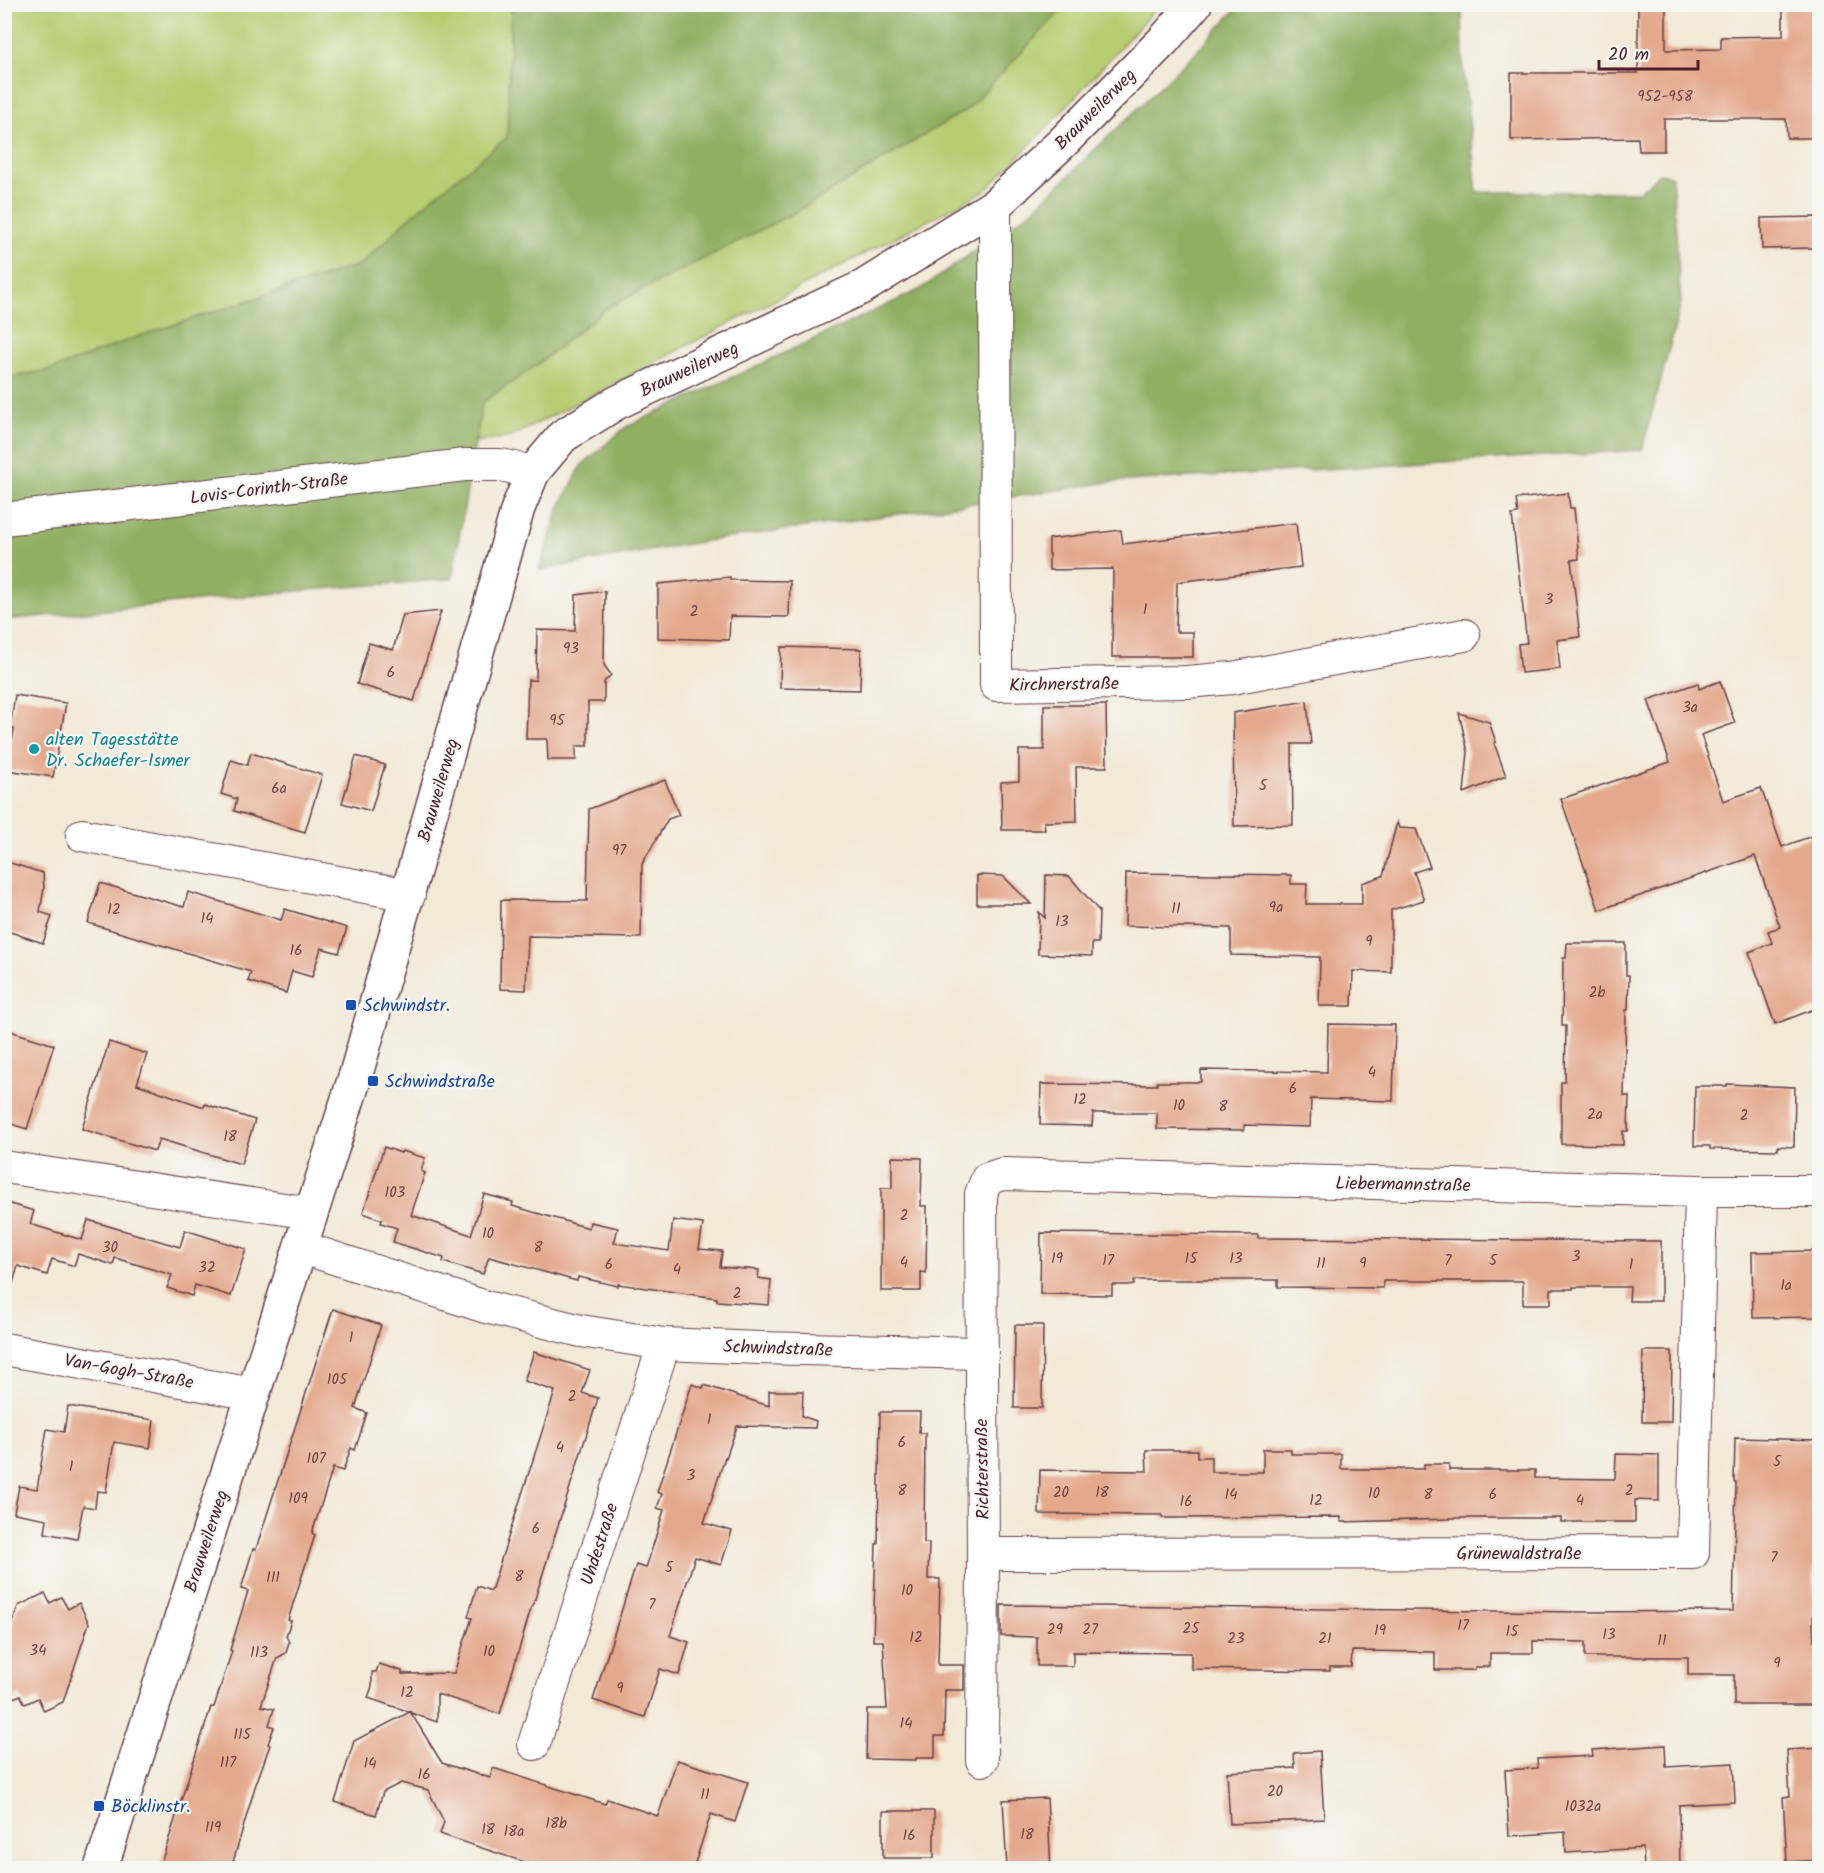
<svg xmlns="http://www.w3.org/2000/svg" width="1824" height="1873" font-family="Kalam,sans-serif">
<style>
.green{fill:#b6cd72;stroke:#80764e;stroke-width:1.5}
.forest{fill:#90b064;stroke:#6d6848;stroke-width:1.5}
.building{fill:#e4a98d}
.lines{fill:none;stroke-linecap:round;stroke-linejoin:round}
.minor-casing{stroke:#633d45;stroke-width:34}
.tertiary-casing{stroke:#633d45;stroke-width:36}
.minor{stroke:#fff;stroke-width:32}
.tertiary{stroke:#fff;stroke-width:33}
.culture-dot{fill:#0f9aa8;stroke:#f6f6f2;stroke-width:2}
.transit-dot{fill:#1a4fb4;stroke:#f6f6f2;stroke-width:2}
.labels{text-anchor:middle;stroke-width:4.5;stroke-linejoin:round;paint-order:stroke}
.number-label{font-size:15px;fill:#704244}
.street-label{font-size:18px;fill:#4a1f2b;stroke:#f6f6f2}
.culture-label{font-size:18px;fill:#0d838f;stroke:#f6f6f2;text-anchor:start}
.transit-label{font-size:18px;fill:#164399;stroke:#f6f6f2;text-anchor:start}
</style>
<rect width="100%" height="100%" fill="#f6f6f2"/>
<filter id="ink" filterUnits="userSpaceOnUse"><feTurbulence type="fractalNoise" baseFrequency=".0167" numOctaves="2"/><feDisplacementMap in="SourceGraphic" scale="12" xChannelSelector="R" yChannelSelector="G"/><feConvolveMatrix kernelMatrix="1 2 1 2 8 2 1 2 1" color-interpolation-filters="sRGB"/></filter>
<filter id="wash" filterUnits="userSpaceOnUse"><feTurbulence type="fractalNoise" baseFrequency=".008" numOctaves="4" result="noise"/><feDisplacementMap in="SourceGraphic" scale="24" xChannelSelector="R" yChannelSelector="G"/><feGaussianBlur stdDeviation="1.35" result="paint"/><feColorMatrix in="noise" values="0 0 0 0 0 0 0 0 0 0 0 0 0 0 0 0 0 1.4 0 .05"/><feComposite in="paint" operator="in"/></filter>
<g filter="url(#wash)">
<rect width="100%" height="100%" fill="#f3e9d7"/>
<!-- green -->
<polygon class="green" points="4,5 1159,5 1052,122 985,191 511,437 5,505"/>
<!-- forest -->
<g class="forest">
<polygon points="511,5 1066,5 968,109 796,212 608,307 538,364 482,403 452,579 307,590 5,620 5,378 53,369 145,334 361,264 419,209 507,137"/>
<polygon points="1240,5 1462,5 1463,67 1477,192 1639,192 1660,173 1672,176 1681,304 1642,450 1109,482 948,507 706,541 539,570 560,506 582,465 626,427 919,290 1033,210 1198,50"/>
</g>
<g id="blocks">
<!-- building -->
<g class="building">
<polygon points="1638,4 1666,4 1666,50 1721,49 1721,37 1783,36 1783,4 1820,4 1820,138 1787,138 1786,119 1664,119 1664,151 1639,151 1638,138 1511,140 1511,73 1638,73"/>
<polygon points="1820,217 1820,248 1762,249 1761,218"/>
<polygon points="1568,493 1570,508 1574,508 1579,559 1571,560 1580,637 1557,640 1560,669 1521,673 1518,644 1527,643 1512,515 1518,514 1516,499"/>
<polygon points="1296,523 1301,567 1177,582 1176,632 1193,632 1193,657 1112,657 1113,569 1049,570 1049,539 1121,530 1123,544"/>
<polygon points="730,577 730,580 790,581 789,617 730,616 729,640 658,638 658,584"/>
<polygon points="605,591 604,665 611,675 604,682 604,702 588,702 588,746 576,746 576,760 548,760 547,739 526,739 528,680 536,680 537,630 575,631 576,595"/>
<polygon points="441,611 414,701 357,684 369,643 393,650 403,615"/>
<polygon points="781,647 861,649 860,690 780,688"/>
<polygon points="1720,681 1735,723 1701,735 1723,801 1761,788 1782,847 1820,833 1820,1007 1775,1024 1749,952 1772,943 1768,931 1780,927 1755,856 1599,910 1561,799 1670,762 1648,700 1698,683 1699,689"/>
<polygon points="15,695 66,703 53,777 7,770 14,729 10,728"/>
<polygon points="1307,701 1311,744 1292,744 1293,825 1234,826 1233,713"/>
<polygon points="1044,705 1106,705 1107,767 1076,767 1077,821 1044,822 1045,830 1002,830 1001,782 1019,781 1019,750 1044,750"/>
<polygon points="1459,713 1489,722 1496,742 1494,743 1506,776 1464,793 1468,752"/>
<polygon points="251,753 322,775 305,832 234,811 237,799 221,794 231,760 247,765"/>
<polygon points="356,756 385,765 371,811 342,803"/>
<polygon points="665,780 679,815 668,819 642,864 641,938 528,936 526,990 500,989 501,900 587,901 589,809"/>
<polygon points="1397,822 1399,828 1416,829 1430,867 1414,872 1424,900 1391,910 1391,972 1353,971 1352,1006 1319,1006 1320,957 1231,955 1231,928 1125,926 1126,873 1291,875 1291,884 1307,884 1306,904 1362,904 1362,883 1383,876"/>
<polygon points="4,861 43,873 44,888 40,912 52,916 43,943 4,930"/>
<polygon points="977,875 1003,876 1031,904 977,904"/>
<polygon points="1046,875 1069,876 1099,911 1098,943 1092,943 1092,956 1038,954 1039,912 1045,918"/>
<polygon points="100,883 184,907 188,892 281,920 285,909 347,928 339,953 321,948 312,977 292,971 286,993 248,981 251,972 88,923"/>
<polygon points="1567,943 1626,943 1626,975 1629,975 1628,1010 1626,1010 1624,1096 1629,1096 1628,1131 1623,1131 1623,1145 1561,1144 1561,1082 1565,1082 1566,1026 1562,1026 1563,958 1566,958"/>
<polygon points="1328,1024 1395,1025 1393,1101 1311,1099 1310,1127 1244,1125 1244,1130 1157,1129 1157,1113 1093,1113 1092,1126 1040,1125 1041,1084 1157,1085 1157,1082 1201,1082 1201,1070 1327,1072"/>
<polygon points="4,1029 54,1045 27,1129 4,1122"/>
<polygon points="109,1042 147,1054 137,1084 204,1107 205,1104 255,1120 241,1164 159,1139 155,1151 82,1129"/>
<polygon points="1727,1084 1795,1087 1794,1147 1778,1146 1778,1150 1710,1149 1710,1146 1694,1146 1695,1086 1727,1086"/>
<polygon points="384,1147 401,1153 402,1151 425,1158 421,1171 425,1173 411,1215 471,1235 484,1194 513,1202 512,1206 589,1228 590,1222 618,1228 614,1243 669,1251 673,1220 703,1224 699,1249 722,1251 720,1267 759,1270 758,1278 771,1280 769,1305 717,1301 717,1298 618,1284 618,1286 578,1277 577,1281 489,1257 483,1274 443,1262 444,1258 393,1242 397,1228 381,1223 382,1220 363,1213"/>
<polygon points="892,1157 922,1158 921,1206 927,1206 926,1273 921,1272 921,1291 881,1291 881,1188 892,1188"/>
<polygon points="4,1202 34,1211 30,1224 82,1240 88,1220 180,1247 185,1230 246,1249 231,1296 195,1285 192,1296 167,1288 172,1275 115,1258 113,1265 78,1254 74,1266 52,1259 47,1275 18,1266 12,1286 4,1285"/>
<polygon points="1041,1233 1258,1235 1258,1238 1661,1241 1661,1301 1629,1301 1630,1287 1573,1287 1573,1289 1551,1289 1551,1304 1523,1304 1523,1281 1383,1281 1383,1288 1278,1287 1278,1280 1134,1280 1134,1285 1112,1285 1112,1295 1040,1294"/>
<polygon points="1820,1251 1820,1317 1753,1318 1752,1252"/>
<polygon points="333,1309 381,1325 355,1408 367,1413 355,1450 351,1448 343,1471 333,1468 312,1533 315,1535 288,1620 291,1621 286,1636 289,1642 286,1653 277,1658 261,1706 274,1709 269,1725 274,1727 268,1744 270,1745 255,1787 231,1869 177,1869 161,1863 211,1707 214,1707 232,1651 230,1650 248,1591 241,1589 253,1549 256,1549"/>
<polygon points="1015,1325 1043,1325 1042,1408 1014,1408"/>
<polygon points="1643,1351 1672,1351 1671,1422 1642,1422"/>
<polygon points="534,1352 590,1370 582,1393 598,1398 533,1605 532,1605 500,1714 437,1694 437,1722 411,1713 442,1763 490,1778 493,1768 605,1804 607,1799 658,1816 677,1760 748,1782 735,1822 711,1814 693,1869 545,1869 440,1834 444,1822 428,1790 401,1783 383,1792 376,1815 335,1802 354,1741 410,1712 368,1698 372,1686 372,1672 376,1672 379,1664 402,1671 402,1674 454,1673 472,1618 468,1617 477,1586 491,1591 555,1391 524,1381"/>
<polygon points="692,1384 703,1388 704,1385 769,1406 769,1391 803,1391 802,1416 816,1421 815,1428 737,1426 726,1458 725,1457 704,1523 732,1531 721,1565 695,1557 670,1636 689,1642 679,1675 660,1669 645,1717 593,1700 636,1565 646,1568 664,1510 657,1508 662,1494 657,1492"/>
<polygon points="68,1406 154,1420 150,1448 114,1442 106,1492 97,1491 95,1508 83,1506 77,1539 45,1533 47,1519 14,1513 19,1486 37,1489 47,1429 64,1432"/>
<polygon points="880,1412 920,1412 919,1433 925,1433 924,1543 929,1543 928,1579 940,1579 938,1665 964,1665 964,1690 945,1690 944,1736 935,1736 935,1758 916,1758 916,1760 866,1759 867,1709 887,1709 883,1641 873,1641 876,1544 878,1544"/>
<polygon points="1735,1438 1820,1440 1820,1483 1816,1483 1813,1625 1814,1641 1820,1641 1820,1685 1813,1685 1813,1705 1734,1705 1734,1675 1688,1675 1688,1657 1585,1657 1585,1642 1533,1641 1533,1653 1490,1653 1490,1667 1475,1667 1475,1670 1435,1670 1435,1652 1352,1651 1351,1667 1330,1667 1330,1671 1191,1669 1191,1653 1073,1652 1073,1666 1037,1666 1037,1637 1001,1636 1001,1605 1584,1612 1733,1611 1736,1482 1734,1482"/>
<polygon points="1263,1449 1291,1449 1291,1454 1341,1454 1341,1469 1424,1469 1424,1464 1449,1464 1449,1470 1535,1470 1535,1478 1615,1479 1616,1454 1659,1455 1659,1501 1635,1500 1635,1522 1561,1522 1561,1518 1450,1518 1450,1519 1341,1522 1341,1517 1162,1518 1162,1515 1039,1514 1040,1470 1147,1471 1146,1450 1197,1450 1197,1457 1211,1457 1211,1472 1263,1472"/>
<polygon points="45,1593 50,1603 61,1597 68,1609 79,1603 89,1623 63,1702 44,1711 38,1698 25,1704 20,1695 4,1703 4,1648 18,1606"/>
<polygon points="1665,1745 1666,1767 1733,1763 1735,1802 1679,1805 1680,1869 1644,1869 1643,1848 1566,1853 1565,1832 1509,1836 1505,1770 1538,1768 1537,1759 1593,1756 1592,1750"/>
<polygon points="1820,1748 1820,1860 1787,1862 1783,1797 1790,1796 1787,1750"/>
<polygon points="1320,1751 1324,1819 1230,1824 1227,1772 1295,1768 1294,1753"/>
<polygon points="1047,1798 1051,1869 1007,1869 1003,1800"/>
<rect x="883" y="1811" width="51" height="47"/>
</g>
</g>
</g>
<g filter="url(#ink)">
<use href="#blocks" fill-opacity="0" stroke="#633d45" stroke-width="1.5"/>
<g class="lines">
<defs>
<g id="minor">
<polyline points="995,205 996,685 1187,682 1232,678 1464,635"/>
<polyline points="4,519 465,465 501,465 533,472"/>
<polyline points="82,835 409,895"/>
<polyline points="4,1167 311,1213"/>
<polyline points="300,1247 486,1307 581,1331 664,1344 759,1348 981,1353"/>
<polyline points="4,1349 253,1394"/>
<polyline points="983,1554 1693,1553 1701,1191"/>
<polyline points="534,1744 664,1344"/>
<polyline points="982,1760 983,1554 981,1194 987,1179 1002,1174 1701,1191 1820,1191"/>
</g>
<polyline id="tertiary" points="101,1868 356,1074 518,508 533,472 563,436 616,403 863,287 995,205 1061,144 1163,41 1195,4"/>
</defs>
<!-- minor casing -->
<use href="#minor" class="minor-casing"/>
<!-- tertiary casing -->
<use href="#tertiary" class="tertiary-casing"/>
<!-- minor -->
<use href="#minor" class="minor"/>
<!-- tertiary -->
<use href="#tertiary" class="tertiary"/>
</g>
</g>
<!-- markers -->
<circle class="culture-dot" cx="34" cy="749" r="6"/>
<g class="transit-dot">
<rect x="345" y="999" width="12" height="12" rx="3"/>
<rect x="367" y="1075" width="12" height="12" rx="3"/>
<rect x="93" y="1800" width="12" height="12" rx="3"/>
</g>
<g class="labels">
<!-- number labels -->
<g class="number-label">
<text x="1665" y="101">952-958</text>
<text x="1549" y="604">3</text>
<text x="1145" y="614">1</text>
<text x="694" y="616">2</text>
<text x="571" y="653">93</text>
<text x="391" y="677">6</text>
<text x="1690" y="712">3a</text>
<text x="557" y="725">95</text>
<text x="1263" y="790">5</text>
<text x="279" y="793">6a</text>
<text x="619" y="855">97</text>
<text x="1276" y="912">9a</text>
<text x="1176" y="913">11</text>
<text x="114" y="914">12</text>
<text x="207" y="923">14</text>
<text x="1062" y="926">13</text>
<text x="1369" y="946">9</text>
<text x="296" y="955">16</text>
<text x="1597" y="997">2b</text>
<text x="1372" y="1077">4</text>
<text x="1293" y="1093">6</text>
<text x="1080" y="1104">12</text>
<text x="1179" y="1110">10</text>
<text x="1223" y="1111">8</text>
<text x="1595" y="1119">2a</text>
<text x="1744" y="1120">2</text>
<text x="230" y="1141">18</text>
<text x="395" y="1197">103</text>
<text x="904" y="1220">2</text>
<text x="488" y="1238">10</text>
<text x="110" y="1252">30</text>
<text x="538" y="1252">8</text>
<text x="1576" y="1261">3</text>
<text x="1057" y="1263">19</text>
<text x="1191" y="1263">15</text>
<text x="1236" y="1263">13</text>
<text x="1108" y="1265">17</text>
<text x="1448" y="1265">7</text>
<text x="1493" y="1265">5</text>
<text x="904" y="1267">4</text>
<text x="1321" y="1268">11</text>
<text x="1363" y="1268">9</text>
<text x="609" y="1269">6</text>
<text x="1631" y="1269">1</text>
<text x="207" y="1272">32</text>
<text x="677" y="1274">4</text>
<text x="1786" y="1290">1a</text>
<text x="737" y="1298">2</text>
<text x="351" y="1342">1</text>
<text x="337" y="1384">105</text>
<text x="572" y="1401">2</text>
<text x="709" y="1424">1</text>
<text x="902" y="1447">6</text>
<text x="560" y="1452">4</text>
<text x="316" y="1463">107</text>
<text x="1777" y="1466">5</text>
<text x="71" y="1471">1</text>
<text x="691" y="1480">3</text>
<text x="902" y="1495">8</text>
<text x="1629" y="1495">2</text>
<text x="1061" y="1497">20</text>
<text x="1102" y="1497">18</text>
<text x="1374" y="1498">10</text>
<text x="1231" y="1499">14</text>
<text x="1428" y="1499">8</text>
<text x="1493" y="1499">6</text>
<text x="298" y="1503">109</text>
<text x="1316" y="1505">12</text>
<text x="1580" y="1505">4</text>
<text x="1186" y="1506">16</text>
<text x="536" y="1533">6</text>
<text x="1774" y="1562">7</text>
<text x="669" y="1572">5</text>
<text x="519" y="1581">8</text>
<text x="273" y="1582">111</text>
<text x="907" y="1595">10</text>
<text x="652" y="1609">7</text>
<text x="1463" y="1630">17</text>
<text x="1191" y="1633">25</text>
<text x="1055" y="1634">29</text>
<text x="1090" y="1634">27</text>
<text x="1380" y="1635">19</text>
<text x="1512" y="1636">15</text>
<text x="1609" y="1639">13</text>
<text x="916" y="1642">12</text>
<text x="1236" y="1643">23</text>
<text x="1325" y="1643">21</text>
<text x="1662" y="1645">11</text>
<text x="38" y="1655">34</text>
<text x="489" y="1656">10</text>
<text x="259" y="1657">113</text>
<text x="1777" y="1668">9</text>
<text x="620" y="1693">9</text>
<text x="407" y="1697">12</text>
<text x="906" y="1728">14</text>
<text x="242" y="1739">115</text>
<text x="228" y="1767">117</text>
<text x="370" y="1768">14</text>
<text x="424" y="1779">16</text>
<text x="1275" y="1796">20</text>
<text x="705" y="1799">11</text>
<text x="1583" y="1811">1032a</text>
<text x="556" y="1828">18b</text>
<text x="213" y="1832">119</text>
<text x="488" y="1834">18</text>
<text x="514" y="1836">18a</text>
<text x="1027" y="1839">18</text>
<text x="909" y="1840">16</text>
</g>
<!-- street labels -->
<g class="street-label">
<text transform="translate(1095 109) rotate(-45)" y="6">Brauweilerweg</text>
<text transform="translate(689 369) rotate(-25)" y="6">Brauweilerweg</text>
<text transform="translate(269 488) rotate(-7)" y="6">Lovis-Corinth-Straße</text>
<text transform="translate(1064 684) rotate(-1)" y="6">Kirchnerstraße</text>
<text transform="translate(438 790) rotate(-74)" y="6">Brauweilerweg</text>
<text transform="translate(1403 1184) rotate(1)" y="6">Liebermannstraße</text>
<text transform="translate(778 1348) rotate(2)" y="6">Schwindstraße</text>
<text transform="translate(129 1371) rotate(10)" y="6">Van-Gogh-Straße</text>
<text transform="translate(982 1469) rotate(-91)" y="6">Richterstraße</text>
<text transform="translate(206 1541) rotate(-72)" y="6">Brauweilerweg</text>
<text transform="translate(599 1544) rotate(-72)" y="6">Uhdestraße</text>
<text x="1519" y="1559">Grünewaldstraße</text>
</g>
<!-- culture labels -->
<g class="culture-label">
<text x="46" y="745">alten Tagesstätte<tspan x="46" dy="21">Dr. Schaefer-Ismer</tspan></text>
</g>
<!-- transit labels -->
<g class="transit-label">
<text x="363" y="1011">Schwindstr.</text>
<text x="385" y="1087">Schwindstraße</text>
<text x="111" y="1812">Böcklinstr.</text>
</g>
</g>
<!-- margin -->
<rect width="1824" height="1873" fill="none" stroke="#f6f6f2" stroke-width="24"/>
<!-- scale -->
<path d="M1599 60v9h99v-9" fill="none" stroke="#4a1f2b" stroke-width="3"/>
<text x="1608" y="60" font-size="18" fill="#4a1f2b" stroke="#f6f6f2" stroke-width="4.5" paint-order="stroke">20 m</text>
</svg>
